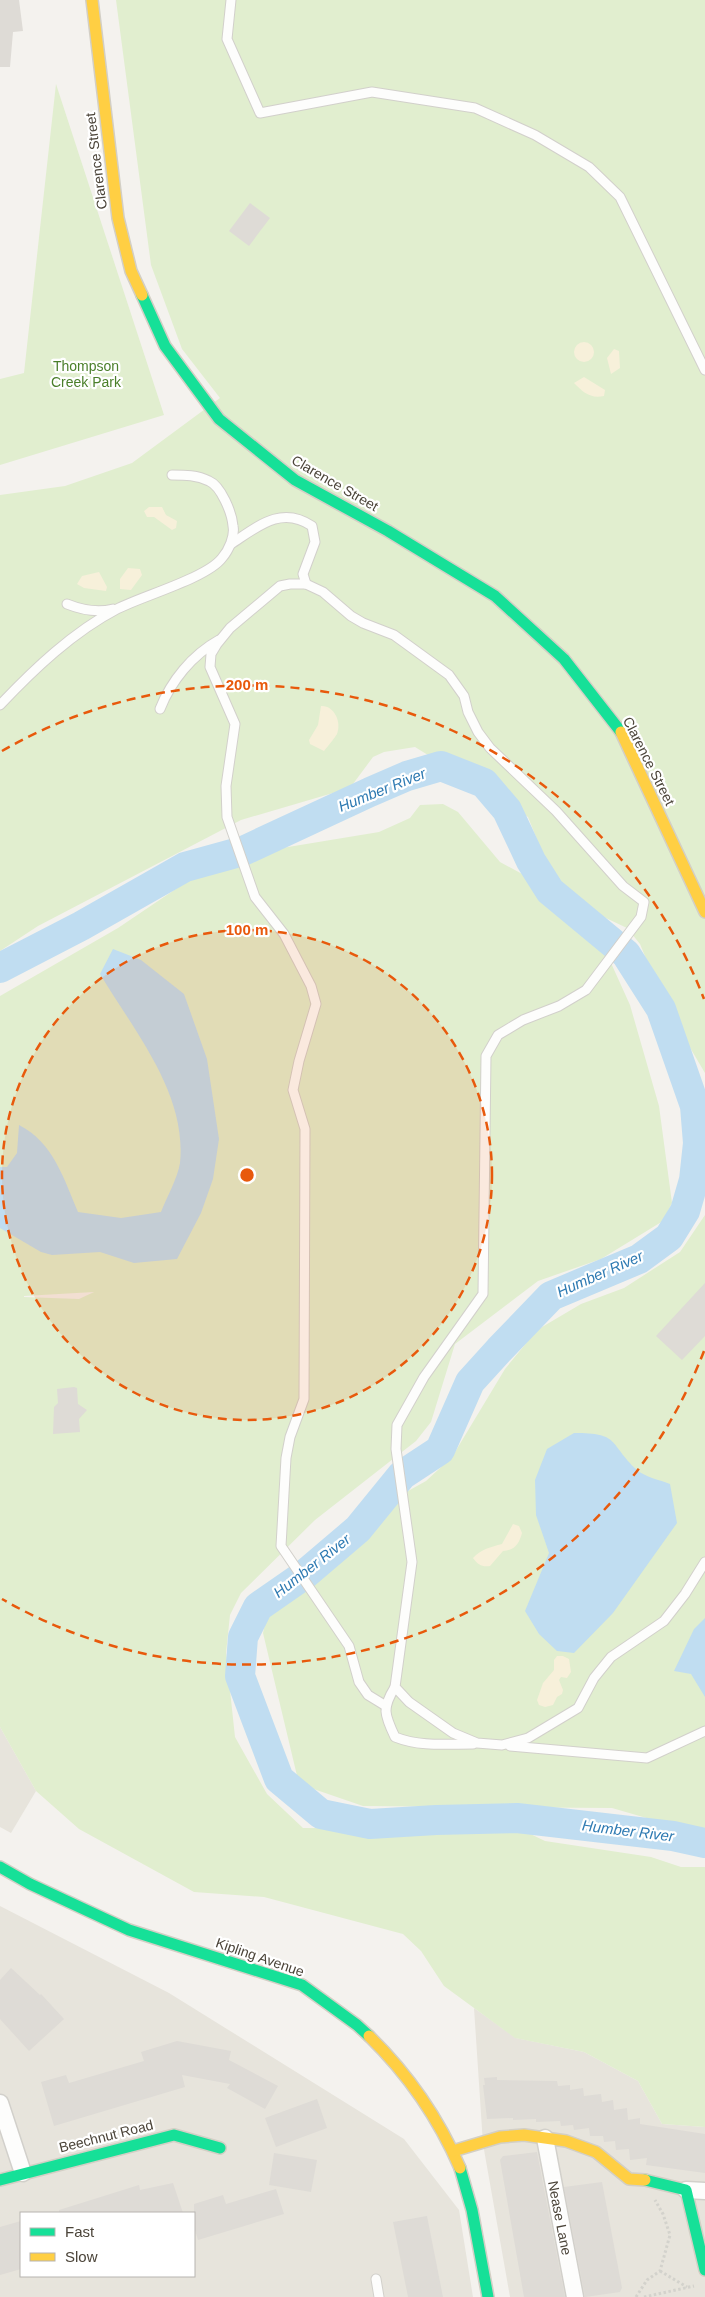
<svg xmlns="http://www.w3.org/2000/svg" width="705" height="2297" font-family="Helvetica,sans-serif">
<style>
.residential{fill:#e7e4dc;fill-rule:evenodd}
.green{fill:#e1eecf;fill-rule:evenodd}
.sand{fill:#f7f0da}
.water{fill:#c0ddf1}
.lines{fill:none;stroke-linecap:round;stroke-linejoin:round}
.stream{stroke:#c0ddf1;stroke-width:5}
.river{stroke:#c0ddf1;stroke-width:30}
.building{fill:#dedbd6}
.lane-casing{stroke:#d2d0cb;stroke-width:11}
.street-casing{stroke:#d2d0cb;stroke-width:19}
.fast-casing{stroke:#d3cfc5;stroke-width:14}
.slow-casing{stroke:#d3cfc5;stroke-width:14}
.path{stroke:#d3d2cc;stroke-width:3;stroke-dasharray:2.5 2.5;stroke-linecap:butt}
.lane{stroke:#fdfdfc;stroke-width:9}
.street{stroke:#fdfdfc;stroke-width:16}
.fast{stroke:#16e098;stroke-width:11}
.slow{stroke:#ffcf43;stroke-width:11}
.ring{fill:none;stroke:#e8590c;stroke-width:2.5;stroke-dasharray:9 6}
.labels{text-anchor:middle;stroke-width:4.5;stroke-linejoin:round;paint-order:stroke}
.street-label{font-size:14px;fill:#4b4439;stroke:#fff}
.park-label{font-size:14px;fill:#4a7f2a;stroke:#fff}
.water-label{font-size:15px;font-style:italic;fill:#2e7ab2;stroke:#fff}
.centre{fill:#e8590c;stroke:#fff;stroke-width:2.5}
.ring-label{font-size:15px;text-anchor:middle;font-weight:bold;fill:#e8590c;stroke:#fff;stroke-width:4.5;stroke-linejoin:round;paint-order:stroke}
</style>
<rect width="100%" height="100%" fill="#f4f2ee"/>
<!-- residential -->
<g class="residential">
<polygon points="0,1727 36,1791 11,1833 0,1827"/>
<path d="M0 1906 169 1993 404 2139 459 2210 473 2297H0ZM21 2213H194V2276H21Z"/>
<polygon points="474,2008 516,2038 584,2052 638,2081 662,2124 705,2127 705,2297 510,2297 483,2144"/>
</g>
<!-- green -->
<g class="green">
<polygon points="116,0 705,0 705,1073 666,1007 640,944 627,928 574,903 548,867 528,817 415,747 384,752 373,757 350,788 241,820 38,926 0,951 0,495 65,486 132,463 220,398 182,349 151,265"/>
<polygon points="56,84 164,415 0,465 0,379 24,373"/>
<path d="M443 804 458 812 500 862 535 881 557 911 606 952 630 1005 659 1106 672 1203 663 1221 601 1259 538 1281 455 1344 431 1422 416 1441 315 1520 241 1593 230 1615 226 1653 235 1737 267 1794 303 1828 520 1829 545 1841 651 1857 681 1867H705V2127L662 2124 638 2081 584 2052 515 2038 444 1986 421 1951 403 1934 264 1897 194 1892 79 1829 36 1791 0 1727V996L118 928 201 872 276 849 379 832 410 818 420 805ZM94 1292 79 1299 24 1297V1296Z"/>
<polygon points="705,1215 705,1829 674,1826 612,1808 363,1806 299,1784 263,1633 271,1598 383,1505 426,1481 452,1457 505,1369 537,1330 581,1304 624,1288 680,1252"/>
</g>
<!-- sand -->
<g class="sand">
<circle cx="584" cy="352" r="10"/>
<polygon points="614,349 619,351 620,368 611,374 607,358"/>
<path d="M584 377 605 390 604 396C590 399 583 392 574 383Z"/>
<polygon points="149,507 162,507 166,515 177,521 176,528 172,530 154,517 147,517 144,511"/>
<polygon points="128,568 140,569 142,575 131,590 120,589 120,579"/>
<polygon points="99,572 107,587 106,591 84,588 77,584 82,576"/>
<path d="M321 706C334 705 342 722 337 734 334 739 328 746 324 751L310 744 309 740 318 725Z"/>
<path d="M513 1524 519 1526 522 1533C519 1544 515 1550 503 1551L490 1566C482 1567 478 1565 473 1558 481 1549 491 1547 502 1544Z"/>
<polygon points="557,1656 563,1656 569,1659 571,1672 567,1678 561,1677 559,1680 563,1690 562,1694 557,1697 553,1705 545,1707 539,1705 537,1700 543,1683 554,1670 554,1660"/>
</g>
<!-- water -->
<g class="water">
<path d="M113 949 141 960 184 994 207 1059 219 1139 213 1179 201 1213 177 1259 134 1263 100 1252 52 1255 41 1252 0 1228V1167H7L17 1153 19 1125C53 1142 64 1179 78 1212L121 1218 161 1212C166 1199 178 1177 180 1163 187 1093 134 1031 100 974Z"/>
<path d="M574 1433C621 1433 608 1443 637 1470 645 1477 660 1480 670 1484L677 1523 613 1613 574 1653 557 1651 539 1634 525 1611 549 1553 536 1515 535 1480 547 1449Z"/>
<polygon points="705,1618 705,1697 691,1674 674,1671 694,1629"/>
</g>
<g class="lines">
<!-- stream -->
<polyline class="stream" points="695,1106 705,1105"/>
<!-- river -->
<polyline class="river" points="0,968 81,926 185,867 243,851 370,792 407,776 441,766 484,783 507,810 531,861 550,891 626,954 661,1009 695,1106 698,1143 694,1180 685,1211 669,1237 639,1259 551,1296 499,1350 470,1382 440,1450 402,1475 358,1529 304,1575 258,1607 243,1637 240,1676 279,1779 321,1814 370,1824 436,1820 517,1818 673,1836 705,1843"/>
</g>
<!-- building -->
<g class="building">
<polygon points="0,0 19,0 23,31 13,32 10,67 0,67"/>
<polygon points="250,203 270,218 249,246 229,231"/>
<polygon points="705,1283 705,1336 682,1360 656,1336"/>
<polygon points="74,1387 77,1388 78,1404 87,1410 79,1419 80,1432 53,1434 54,1407 58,1403 57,1389"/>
<polygon points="11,1968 40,1995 41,1994 64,2019 29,2051 0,2019 0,1980"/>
<polygon points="177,2041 231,2051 229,2060 278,2086 265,2109 227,2088 230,2084 182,2075 185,2087 54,2126 41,2082 66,2075 69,2083 144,2061 141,2052"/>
<polygon points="497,2077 497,2080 557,2081 558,2086 570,2085 570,2090 583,2088 584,2096 601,2094 602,2102 613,2100 614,2110 627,2108 628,2120 640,2118 640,2124 705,2134 705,2173 646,2165 647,2158 630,2160 629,2149 616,2150 615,2141 604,2142 603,2136 590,2136 589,2128 574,2130 573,2125 561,2126 560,2121 536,2122 536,2119 513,2120 513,2118 487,2119 483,2085 485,2085 484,2078"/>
<polygon points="317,2099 327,2128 276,2147 265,2118"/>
<polygon points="537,2152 565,2297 524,2297 500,2160 503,2156"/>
<polygon points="274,2153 317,2160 311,2192 269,2185"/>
<polygon points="602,2182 622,2288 620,2292 585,2297 564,2187"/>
<polygon points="173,2183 183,2213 59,2213 59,2210 139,2185 140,2190"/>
<polygon points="276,2189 284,2214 198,2240 194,2227 194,2204 223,2195 226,2204"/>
<polygon points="427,2216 443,2297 408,2297 393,2222"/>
<polygon points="21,2221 21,2269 0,2275 0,2227"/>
</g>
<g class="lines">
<defs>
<g id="lane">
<polyline points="231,0 227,39 260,113 372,92 475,108 535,135 589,167 620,197 705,370"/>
<path d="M231 544C257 527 281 505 312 526L315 542 303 574 306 584"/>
<path d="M67 604C82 610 97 613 113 609"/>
<path d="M0 705C34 669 73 632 117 609 142 596 207 578 222 558 229 550 235 536 233 526 232 513 221 486 209 481 197 475 185 475 172 475"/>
<path d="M160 709C171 681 192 655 219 640"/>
<path d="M395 1687C382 1708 384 1714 395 1737 420 1747 446 1744 473 1744"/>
<polyline points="386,1706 368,1695 359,1682 349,1646 281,1546 286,1458 290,1437 304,1399 305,1129 293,1090 299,1061 316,1004 311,986 284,934 255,897 227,817 226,786 235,724 210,667 211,654 217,644 230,628 280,586 290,584 306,584 323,592 351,616 363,623 394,635 449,675 464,696 468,712 478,732 490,748 556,811 623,886 644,902 641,917 586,990 559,1006 523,1020 498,1035 486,1056 483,1294 424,1377 397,1425 396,1449 412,1562 395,1687 409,1702 453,1733 477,1743 502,1745 528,1738 578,1708 594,1678 611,1657 664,1621 685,1594 705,1562"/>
<polyline points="510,1746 647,1758 705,1731"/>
<polyline points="376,2279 379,2297"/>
</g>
<g id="street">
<polyline points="0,2103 23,2173"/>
<polyline points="545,2138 575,2297"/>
<polyline points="686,2190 705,2191"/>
</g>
<g id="fast">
<polyline points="142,295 165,346 219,419 295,480 388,531 495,596 564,659 621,732"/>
<polyline points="0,1867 30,1884 129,1930 302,1985 357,2025 369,2036"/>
<polyline points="460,2168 472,2210 488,2297"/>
<polyline points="0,2180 174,2135 220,2148"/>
<polyline points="645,2180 686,2190 705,2270"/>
</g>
<g id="slow">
<polyline points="92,0 118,218 131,271 142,295"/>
<polyline points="621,732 705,912"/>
<path d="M369 2036C409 2075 438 2117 460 2168"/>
<polyline points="453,2151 500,2137 524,2135 566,2141 596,2152 629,2179 645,2180"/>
</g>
</defs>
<!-- lane casing -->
<use href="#lane" class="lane-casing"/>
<!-- street casing -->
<use href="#street" class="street-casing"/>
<!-- fast casing -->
<use href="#fast" class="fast-casing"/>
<!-- slow casing -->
<use href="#slow" class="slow-casing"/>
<!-- path -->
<g class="path">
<polyline points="660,2271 687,2287"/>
<polyline points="636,2297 647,2280 660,2271 670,2235 663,2214 655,2200"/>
<polyline points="644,2297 694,2286"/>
</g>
<!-- lane -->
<use href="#lane" class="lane"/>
<!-- street -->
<use href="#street" class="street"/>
<!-- fast -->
<use href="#fast" class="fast"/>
<!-- slow -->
<use href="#slow" class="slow"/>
</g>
<!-- distance rings -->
<circle cx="247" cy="1175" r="245" fill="#e8590c" fill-opacity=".12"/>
<g class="ring">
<circle cx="247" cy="1175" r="245"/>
<path d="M704 1351A490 490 0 0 1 2 1599M2 751A490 490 0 0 1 704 999"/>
</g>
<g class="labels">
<!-- street labels -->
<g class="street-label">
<text transform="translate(96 161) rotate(-97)" y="5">Clarence Street</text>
<text transform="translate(335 483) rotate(30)" y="5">Clarence Street</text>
<text transform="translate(649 761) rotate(63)" y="5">Clarence Street</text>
<text transform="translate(260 1957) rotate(19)" y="5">Kipling Avenue</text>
<text transform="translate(106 2136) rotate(-14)" y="5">Beechnut Road</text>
<text transform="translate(560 2218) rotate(79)" y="5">Nease Lane</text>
</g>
<!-- park labels -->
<g class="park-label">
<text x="86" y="371">Thompson<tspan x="86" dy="16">Creek Park</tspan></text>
</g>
<!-- water labels -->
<g class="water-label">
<text transform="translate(382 790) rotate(-22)" y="5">Humber River</text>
<text transform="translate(600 1274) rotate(-24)" y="5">Humber River</text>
<text transform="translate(312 1566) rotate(-38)" y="5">Humber River</text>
<text transform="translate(628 1831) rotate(7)" y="5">Humber River</text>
</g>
</g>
<circle cx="247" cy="1175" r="8" class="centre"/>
<g class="ring-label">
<text x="247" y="690">200 m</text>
<text x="247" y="935">100 m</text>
</g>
<!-- legend -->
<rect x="20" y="2212" width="175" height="65" fill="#ffffff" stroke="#b7b4b0"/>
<rect x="30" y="2228" width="25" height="8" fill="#16e098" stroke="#b7b4b0"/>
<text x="65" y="2237" font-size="15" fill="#4b4439">Fast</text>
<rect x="30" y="2253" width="25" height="8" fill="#ffcf43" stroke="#b7b4b0"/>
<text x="65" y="2262" font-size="15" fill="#4b4439">Slow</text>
</svg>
